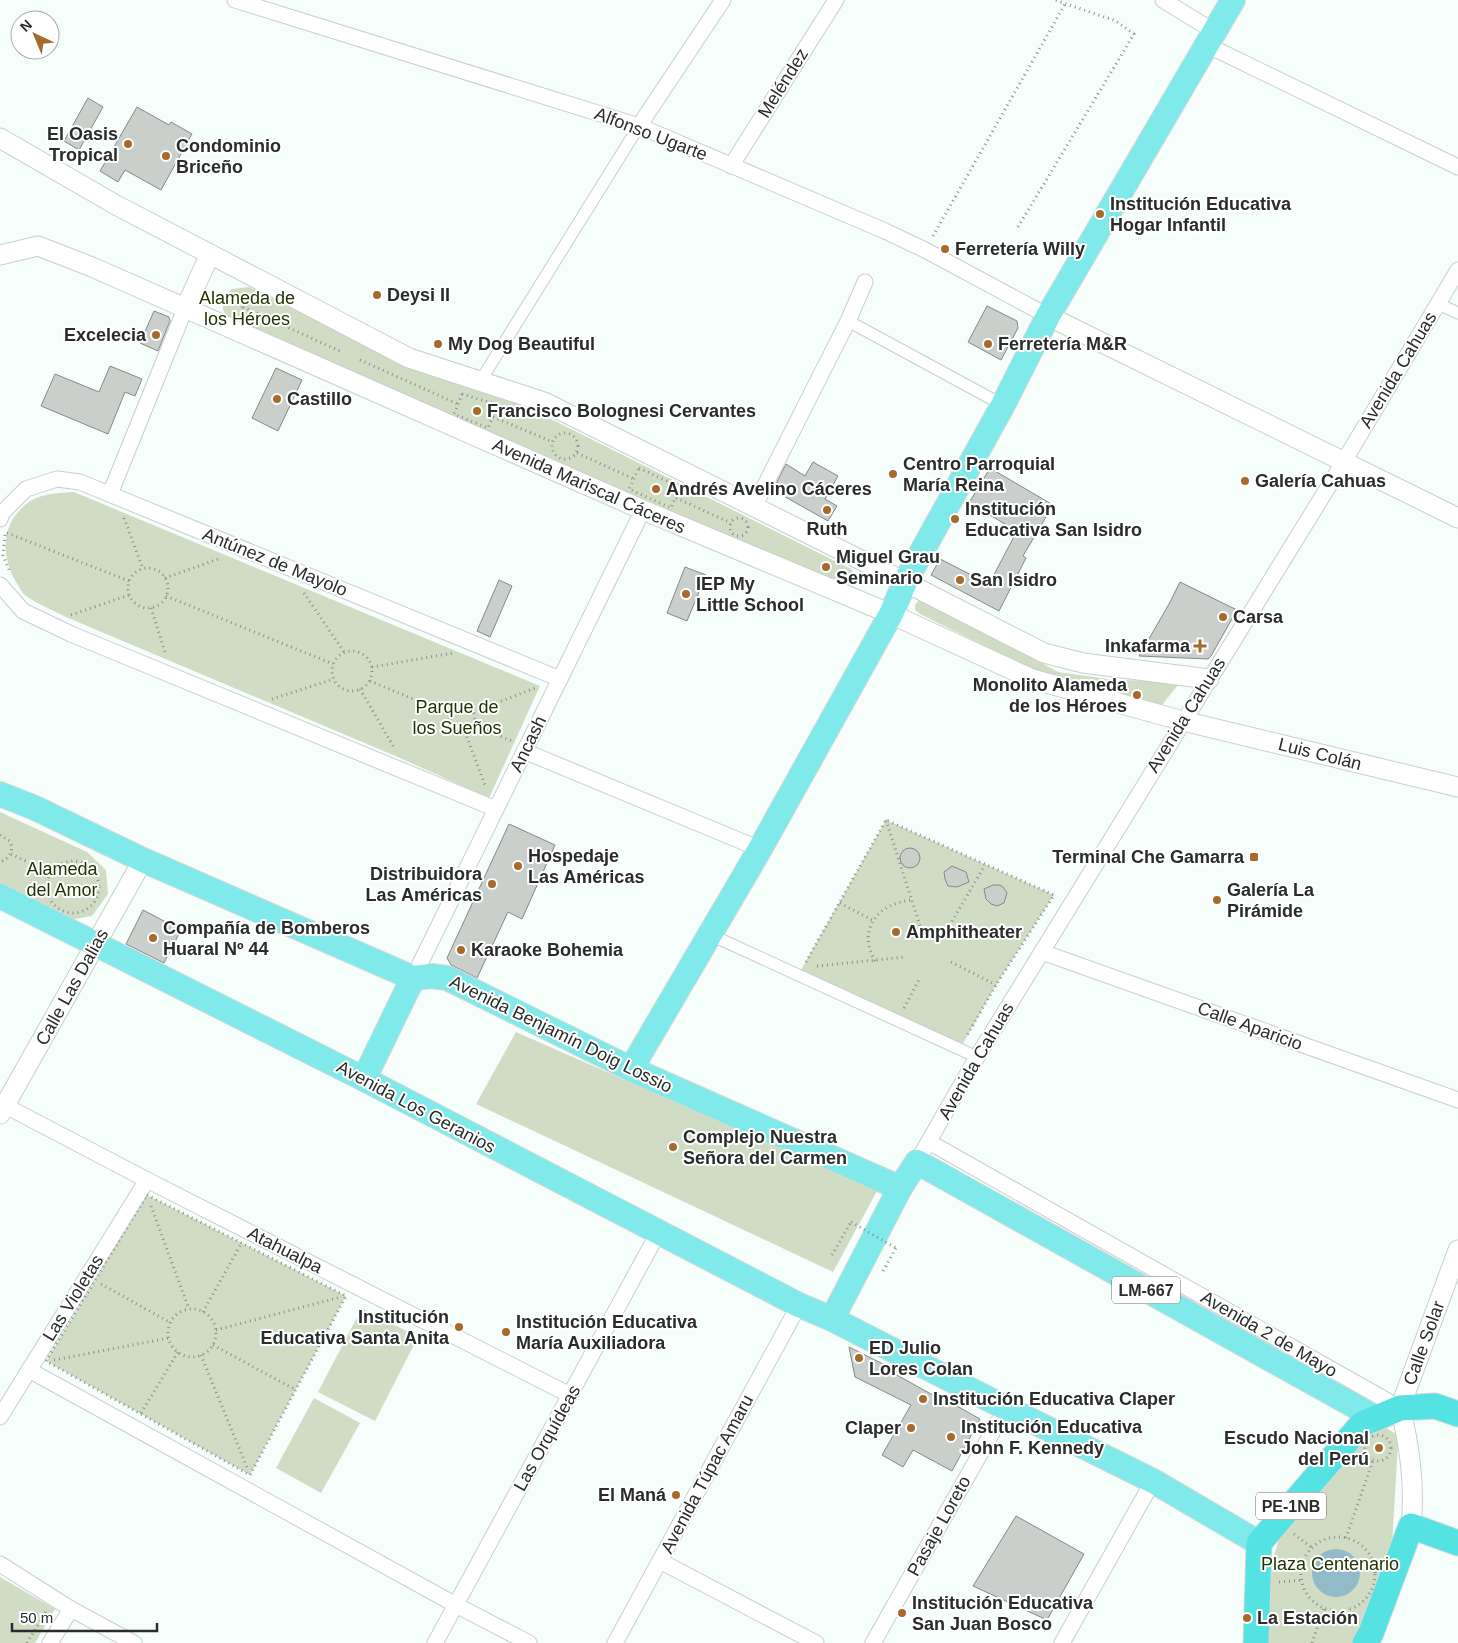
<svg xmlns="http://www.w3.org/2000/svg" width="1458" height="1643" font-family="Helvetica,sans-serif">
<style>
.green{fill:#d1dcc5}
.water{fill:#91bcc7}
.building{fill:#cacfcb;stroke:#848984}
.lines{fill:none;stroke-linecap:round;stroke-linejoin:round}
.pedestrian-casing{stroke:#c8cfcd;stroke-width:13}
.minor-casing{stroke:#c8cfcd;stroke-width:17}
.tertiary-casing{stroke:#c8cfcd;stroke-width:21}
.primary-casing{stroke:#d8d9d9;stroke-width:26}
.trunk-casing{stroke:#d8d9d9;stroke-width:27}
.path{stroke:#8a8f8d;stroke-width:3;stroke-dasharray:1 4;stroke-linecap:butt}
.pedestrian{stroke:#fff;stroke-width:11}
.minor{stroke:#fff;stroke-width:15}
.tertiary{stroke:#fff;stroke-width:19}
.primary{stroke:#7feae9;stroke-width:24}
.trunk{stroke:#54e3e2;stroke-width:25}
.path-bridge{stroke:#8a8f8d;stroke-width:3;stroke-dasharray:1 4;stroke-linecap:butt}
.poi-dot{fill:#a66a2d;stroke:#fff;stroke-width:2}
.labels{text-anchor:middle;stroke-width:4;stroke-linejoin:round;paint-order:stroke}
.shield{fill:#fff;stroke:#696b6a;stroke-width:1}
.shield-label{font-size:16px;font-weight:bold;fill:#292c2a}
.street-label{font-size:18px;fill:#292c2a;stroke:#fff}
.poi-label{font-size:18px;font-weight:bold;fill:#292c2a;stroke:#fff;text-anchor:start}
.park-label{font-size:18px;fill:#213300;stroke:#fff}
</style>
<rect width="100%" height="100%" fill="#f6fefb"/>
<!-- green -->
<g class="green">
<path d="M249 287 420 372 529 408 851 569 857 577C854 585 848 586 840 585L232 324C220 310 220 304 231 289Z"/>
<path d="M74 492 540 686 489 798 400 758 66 617C53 610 36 604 25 595 21 592 19 586 16 582 0 554 1 522 29 502 42 493 59 493 74 492Z"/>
<polygon points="919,600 925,600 1058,672 1115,680 1181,681 1162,705 1048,677 920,614 915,610 915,605"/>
<polygon points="0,812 87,852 106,870 108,894 92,916 68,920 0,887"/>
<polygon points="886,820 1054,895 996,985 960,1049 798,975"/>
<polygon points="516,1032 877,1191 833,1272 476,1104"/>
<polygon points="147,1195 346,1296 250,1475 46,1361"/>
<polygon points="362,1308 418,1337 375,1421 318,1392"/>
<polygon points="314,1398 360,1423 321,1493 276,1468"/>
<polygon points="1385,1427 1396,1434 1398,1444 1392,1545 1385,1577 1353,1643 1267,1643 1266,1583 1279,1539 1363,1435"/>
<polygon points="0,1577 55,1609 35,1643 0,1643"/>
</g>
<!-- water -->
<circle class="water" cx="1336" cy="1573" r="24"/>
<!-- building -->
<g class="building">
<polygon points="88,98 103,107 79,150 64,141"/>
<polygon points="137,107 169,125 171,122 192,134 161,190 125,170 118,182 100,171"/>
<polygon points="987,306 1017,321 1018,328 1001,360 968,342"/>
<polygon points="154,311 169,317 170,321 158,351 140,343"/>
<polygon points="110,366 142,379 135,396 125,392 108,434 41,406 55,374 99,392"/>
<polygon points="276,368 302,380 278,431 252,418"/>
<polygon points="813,462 838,476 825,499 837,506 828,521 773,490 786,464 805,476"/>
<polygon points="990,468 1053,505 1023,556 1026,558 999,611 931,575 940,559 989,584 1017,531 969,503"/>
<polygon points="685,567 706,575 687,621 667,613"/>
<polygon points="499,580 512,586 490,637 477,631"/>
<polygon points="1180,582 1237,610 1211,656 1208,659 1139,656 1169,604"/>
<polygon points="509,824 555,845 522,919 508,912 477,978 451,965 447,958"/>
<circle cx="910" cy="858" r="10"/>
<polygon points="952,866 966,872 969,882 957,887 948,886 945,879 944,872"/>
<polygon points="993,885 1000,885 1003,887 1007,893 1004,903 997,906 991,904 986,899 984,889"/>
<polygon points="143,910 181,930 164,963 126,944"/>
<polygon points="849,1347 897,1371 895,1374 949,1404 950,1402 980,1419 952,1471 913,1450 903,1467 882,1455 911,1405 855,1377"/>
<polygon points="1016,1516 1084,1554 1047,1620 973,1586"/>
</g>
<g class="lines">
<defs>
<g id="pedestrian">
<polyline points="1438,304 1458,313"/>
<polyline points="848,321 1003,405"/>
<polyline points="481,380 639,126"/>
<polyline points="711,935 977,1057"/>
</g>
<g id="minor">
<polyline points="235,0 639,126 885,231 925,250 1048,316"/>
<polyline points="1163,0 1215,32"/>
<polyline points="1207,45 1458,167"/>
<polyline points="639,126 723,0"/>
<polyline points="731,166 836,0"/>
<polyline points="110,494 185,309"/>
<polyline points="754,507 848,321 865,282"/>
<polyline points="0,519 2,513 26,489 57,479 80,482 560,679"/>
<polyline points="0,585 23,611 71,634 496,809"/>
<polyline points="524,751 760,849"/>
<polyline points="1042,952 1458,1100"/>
<polyline points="413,978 643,510"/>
<polyline points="0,1103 147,1180 570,1395"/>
<polyline points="929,1142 1400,1408"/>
<polyline points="917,1162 977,1057 1343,463 1458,270"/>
<polyline points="29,1370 456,1605 529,1643"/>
<polyline points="0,1417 147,1180"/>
<polyline points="660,1561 816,1643"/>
<polyline points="0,1564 71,1609 134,1643"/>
<polyline points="50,1643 71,1609"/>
<polyline points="435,1643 658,1233"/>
<polyline points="615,1643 799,1305"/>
<polyline points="873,1643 1006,1408"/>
<polyline points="1062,1643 1153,1481"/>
</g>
<g id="tertiary">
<polyline points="0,138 116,205 409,358 544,402 905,582 1044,653 1083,663 1209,679"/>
<polyline points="0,255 38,246 92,267 643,510 891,614 1032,679 1183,721 1458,787"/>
<polyline points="185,309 210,254"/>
<polyline points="1048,316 1458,518"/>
<polyline points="0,1114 143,860"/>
<path d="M1411 1526C1415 1489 1410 1445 1400 1408L1458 1250"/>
</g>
<g id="primary">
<polyline points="0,794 35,808 143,860 413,978 432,976 447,978 631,1069 900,1188"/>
<polyline points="0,896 364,1079 799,1305 832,1319 1006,1408 1153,1481 1259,1543"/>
<polyline points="631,1069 760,849 891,614 905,582 1003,405 1048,316 1233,0"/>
<polyline points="364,1079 413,978"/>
<polyline points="832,1319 900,1188 917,1162 1376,1418"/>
</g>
<g id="trunk">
<polyline points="1256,1643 1259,1543 1362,1424 1400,1408 1435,1406 1458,1414"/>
<polyline points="1365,1643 1371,1633 1411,1526 1458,1543"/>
</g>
</defs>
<!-- pedestrian casing -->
<use href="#pedestrian" class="pedestrian-casing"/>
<!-- minor casing -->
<use href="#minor" class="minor-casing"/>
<!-- tertiary casing -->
<use href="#tertiary" class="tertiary-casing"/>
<!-- primary casing -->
<use href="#primary" class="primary-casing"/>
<!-- trunk casing -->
<use href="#trunk" class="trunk-casing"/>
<!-- path -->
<g class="path">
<polyline points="1018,227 1134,34 1116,21 1055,0"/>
<polyline points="933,236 1065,4"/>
<polyline points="243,307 342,352"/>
<polyline points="242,308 249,294"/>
<polyline points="360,360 458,404"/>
<polygon points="462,394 498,405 488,428 454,414"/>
<polyline points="493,417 553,442"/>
<circle cx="565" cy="446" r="13"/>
<polyline points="577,453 634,479"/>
<polygon points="639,468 680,487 671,508 629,489"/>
<polyline points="676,498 731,523"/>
<polyline points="124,518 143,569"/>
<circle cx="739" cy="527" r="9"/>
<polyline points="7,533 129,581"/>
<polyline points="5,535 3,555 9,570"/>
<circle cx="148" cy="588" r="20"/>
<polyline points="165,578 221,558"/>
<polyline points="304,593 344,652"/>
<polyline points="166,596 333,664"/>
<polyline points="151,608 166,655"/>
<polyline points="71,615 129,595"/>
<circle cx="352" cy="671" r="20"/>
<polyline points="372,667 453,653"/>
<polyline points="370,681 449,714"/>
<polyline points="360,689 395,749"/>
<polyline points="272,699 334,679"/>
<circle cx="462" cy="719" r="13"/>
<polyline points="473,712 535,688"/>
<polyline points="473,725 512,741"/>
<polyline points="465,732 485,785"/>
<polyline points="886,820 921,929"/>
<path d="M0 835 10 841C14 851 10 858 0 862"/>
<polyline points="11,854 51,873"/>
<circle cx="73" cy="887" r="26"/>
<polyline points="840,903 874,921"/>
<polyline points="947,930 985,865"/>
<path d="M875 961C857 930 877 904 911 900"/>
<polyline points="806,962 886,820 1054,895 996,985 966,1037"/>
<polyline points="951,962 996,985"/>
<polyline points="817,966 905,957"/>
<polyline points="904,1008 920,978"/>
<polygon points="147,1195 346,1296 250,1475 46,1361"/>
<polyline points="151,1206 189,1309"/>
<polyline points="832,1255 851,1222"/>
<polyline points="883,1271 896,1248"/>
<polyline points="101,1284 171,1323"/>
<circle cx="192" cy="1333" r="24"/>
<polyline points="203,1312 241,1244"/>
<polyline points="216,1330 341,1297"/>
<polyline points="213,1345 296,1390"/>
<polyline points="201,1355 248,1470"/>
<polyline points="54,1360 169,1338"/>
<polyline points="141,1413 178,1352"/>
<circle cx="1378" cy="1448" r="13"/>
<polyline points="1294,1534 1312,1548"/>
<circle cx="1338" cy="1574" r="37"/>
<polyline points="1346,1538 1373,1460"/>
<polyline points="1279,1582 1302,1580"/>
<polyline points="27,1643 46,1612"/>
<polyline points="1312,1643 1324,1608"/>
</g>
<!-- pedestrian -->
<use href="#pedestrian" class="pedestrian"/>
<!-- minor -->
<use href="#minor" class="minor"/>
<!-- tertiary -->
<use href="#tertiary" class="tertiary"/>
<!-- primary -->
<use href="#primary" class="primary"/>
<!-- trunk -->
<use href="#trunk" class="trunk"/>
<!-- path-bridge -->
<polyline class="path-bridge" points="851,1222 896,1248"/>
</g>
<!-- markers -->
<g class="poi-dot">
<circle cx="128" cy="144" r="5"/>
<circle cx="166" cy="156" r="5"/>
<circle cx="1100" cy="214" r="5"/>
<circle cx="945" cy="249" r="5"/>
<circle cx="377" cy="295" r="5"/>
<circle cx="156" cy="335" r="5"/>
<circle cx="438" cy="344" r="5"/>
<circle cx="988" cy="344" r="5"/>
<circle cx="277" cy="399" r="5"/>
<circle cx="477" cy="411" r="5"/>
<circle cx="893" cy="474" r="5"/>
<circle cx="1245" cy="481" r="5"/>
<circle cx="656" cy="489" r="5"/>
<circle cx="827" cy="510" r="5"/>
<circle cx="955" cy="519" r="5"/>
<circle cx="826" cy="567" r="5"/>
<circle cx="960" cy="580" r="5"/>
<circle cx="686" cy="594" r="5"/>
<circle cx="1223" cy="617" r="5"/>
<path d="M1197.5 638.5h5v5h5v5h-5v5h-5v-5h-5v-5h5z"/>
<circle cx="1137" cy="695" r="5"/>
<rect x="1249" y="852" width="10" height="10" rx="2.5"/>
<circle cx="518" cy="866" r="5"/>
<circle cx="492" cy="884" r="5"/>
<circle cx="1217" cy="900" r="5"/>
<circle cx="896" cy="932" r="5"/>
<circle cx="153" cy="938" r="5"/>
<circle cx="461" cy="950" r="5"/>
<circle cx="673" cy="1147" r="5"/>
<circle cx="459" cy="1327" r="5"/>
<circle cx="506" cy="1332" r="5"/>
<circle cx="859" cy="1358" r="5"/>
<circle cx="923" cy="1399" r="5"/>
<circle cx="911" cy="1428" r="5"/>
<circle cx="951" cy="1437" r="5"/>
<circle cx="1379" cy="1448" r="5"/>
<circle cx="676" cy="1495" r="5"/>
<circle cx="902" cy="1613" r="5"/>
<circle cx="1247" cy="1618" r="5"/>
</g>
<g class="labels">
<!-- shield labels -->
<g class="shield">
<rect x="1112" y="1276.5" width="68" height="27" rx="4"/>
<rect x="1256" y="1492.5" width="70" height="27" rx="4"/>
</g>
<g class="shield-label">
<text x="1146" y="1296">LM-667</text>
<text x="1291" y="1512">PE-1NB</text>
</g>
<!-- street labels -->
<g class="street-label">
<text transform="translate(783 83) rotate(-58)" y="6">Meléndez</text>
<text transform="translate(651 134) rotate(21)" y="6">Alfonso Ugarte</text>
<text transform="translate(1398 370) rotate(-59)" y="6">Avenida Cahuas</text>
<text transform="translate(589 486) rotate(24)" y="6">Avenida Mariscal Cáceres</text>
<text transform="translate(275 562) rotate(22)" y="6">Antúnez de Mayolo</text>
<text transform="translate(1186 715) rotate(-58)" y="6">Avenida Cahuas</text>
<text transform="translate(528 744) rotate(-64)" y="6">Ancash</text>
<text transform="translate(1320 754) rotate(14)" y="6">Luis Colán</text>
<text transform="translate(72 987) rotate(-61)" y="6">Calle Las Dalias</text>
<text transform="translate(1250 1026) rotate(20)" y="6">Calle Aparicio</text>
<text transform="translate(561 1034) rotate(26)" y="6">Avenida Benjamín Doig Lossio</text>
<text transform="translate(976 1061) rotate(-60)" y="6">Avenida Cahuas</text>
<text transform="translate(416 1107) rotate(28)" y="6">Avenida Los Geranios</text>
<text transform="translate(285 1250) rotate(27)" y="6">Atahualpa</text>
<text transform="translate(73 1298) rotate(-58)" y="6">Las Violetas</text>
<text transform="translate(1269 1334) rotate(30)" y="6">Avenida 2 de Mayo</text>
<text transform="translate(1424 1343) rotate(-70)" y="6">Calle Solar</text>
<text transform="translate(547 1438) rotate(-61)" y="6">Las Orquídeas</text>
<text transform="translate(707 1474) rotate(-62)" y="6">Avenida Túpac Amaru</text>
<text transform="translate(939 1526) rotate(-61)" y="6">Pasaje Loreto</text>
</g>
<!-- poi labels -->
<g class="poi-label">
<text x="118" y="140" text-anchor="end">El Oasis<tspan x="118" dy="21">Tropical</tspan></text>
<text x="176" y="152">Condominio<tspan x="176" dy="21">Briceño</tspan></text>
<text x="1110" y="210">Institución Educativa<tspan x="1110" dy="21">Hogar Infantil</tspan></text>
<text x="955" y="255">Ferretería Willy</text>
<text x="387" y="301">Deysi II</text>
<text x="146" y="341" text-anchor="end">Excelecia</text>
<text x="448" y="350">My Dog Beautiful</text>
<text x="998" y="350">Ferretería M&amp;R</text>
<text x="287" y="405">Castillo</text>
<text x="487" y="417">Francisco Bolognesi Cervantes</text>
<text x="903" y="470">Centro Parroquial<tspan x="903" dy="21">María Reina</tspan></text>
<text x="1255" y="487">Galería Cahuas</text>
<text x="666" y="495">Andrés Avelino Cáceres</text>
<text x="965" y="515">Institución<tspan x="965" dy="21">Educativa San Isidro</tspan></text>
<text x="827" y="535" text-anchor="middle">Ruth</text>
<text x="836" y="563">Miguel Grau<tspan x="836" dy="21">Seminario</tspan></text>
<text x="970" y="586">San Isidro</text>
<text x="696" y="590">IEP My<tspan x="696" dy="21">Little School</tspan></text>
<text x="1233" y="623">Carsa</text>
<text x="1190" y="652" text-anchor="end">Inkafarma</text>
<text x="1127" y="691" text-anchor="end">Monolito Alameda<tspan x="1127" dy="21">de los Héroes</tspan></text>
<text x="528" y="862">Hospedaje<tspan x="528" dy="21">Las Américas</tspan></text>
<text x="1244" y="863" text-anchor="end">Terminal Che Gamarra</text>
<text x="482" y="880" text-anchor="end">Distribuidora<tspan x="482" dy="21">Las Américas</tspan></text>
<text x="1227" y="896">Galería La<tspan x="1227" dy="21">Pirámide</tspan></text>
<text x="163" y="934">Compañía de Bomberos<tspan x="163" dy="21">Huaral Nº 44</tspan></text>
<text x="906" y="938">Amphitheater</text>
<text x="471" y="956">Karaoke Bohemia</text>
<text x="683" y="1143">Complejo Nuestra<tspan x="683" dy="21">Señora del Carmen</tspan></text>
<text x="449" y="1323" text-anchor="end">Institución<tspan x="449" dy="21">Educativa Santa Anita</tspan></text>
<text x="516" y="1328">Institución Educativa<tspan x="516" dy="21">María Auxiliadora</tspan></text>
<text x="869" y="1354">ED Julio<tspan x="869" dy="21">Lores Colan</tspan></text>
<text x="933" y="1405">Institución Educativa Claper</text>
<text x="961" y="1433">Institución Educativa<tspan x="961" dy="21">John F. Kennedy</tspan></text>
<text x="901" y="1434" text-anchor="end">Claper</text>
<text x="1369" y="1444" text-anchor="end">Escudo Nacional<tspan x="1369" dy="21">del Perú</tspan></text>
<text x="666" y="1501" text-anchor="end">El Maná</text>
<text x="912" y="1609">Institución Educativa<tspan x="912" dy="21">San Juan Bosco</tspan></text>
<text x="1257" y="1624">La Estación</text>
</g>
<!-- park labels -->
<g class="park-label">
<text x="247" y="304">Alameda de<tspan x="247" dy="21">los Héroes</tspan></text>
<text x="457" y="713">Parque de<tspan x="457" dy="21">los Sueños</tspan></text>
<text x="62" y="875">Alameda<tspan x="62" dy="21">del Amor</tspan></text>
<text x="1330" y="1570">Plaza Centenario</text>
</g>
</g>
<!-- north arrow -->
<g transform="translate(35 35) rotate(316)"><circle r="24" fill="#ffffff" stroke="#a9abaa"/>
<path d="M0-4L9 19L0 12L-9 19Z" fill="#a66a2d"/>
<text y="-8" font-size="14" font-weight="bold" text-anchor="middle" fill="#292c2a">N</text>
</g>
<!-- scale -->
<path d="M12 1623v8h145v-8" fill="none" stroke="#292c2a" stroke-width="2.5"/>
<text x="20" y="1623" font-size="15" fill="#292c2a" stroke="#ffffff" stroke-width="4" paint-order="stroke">50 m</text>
</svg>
